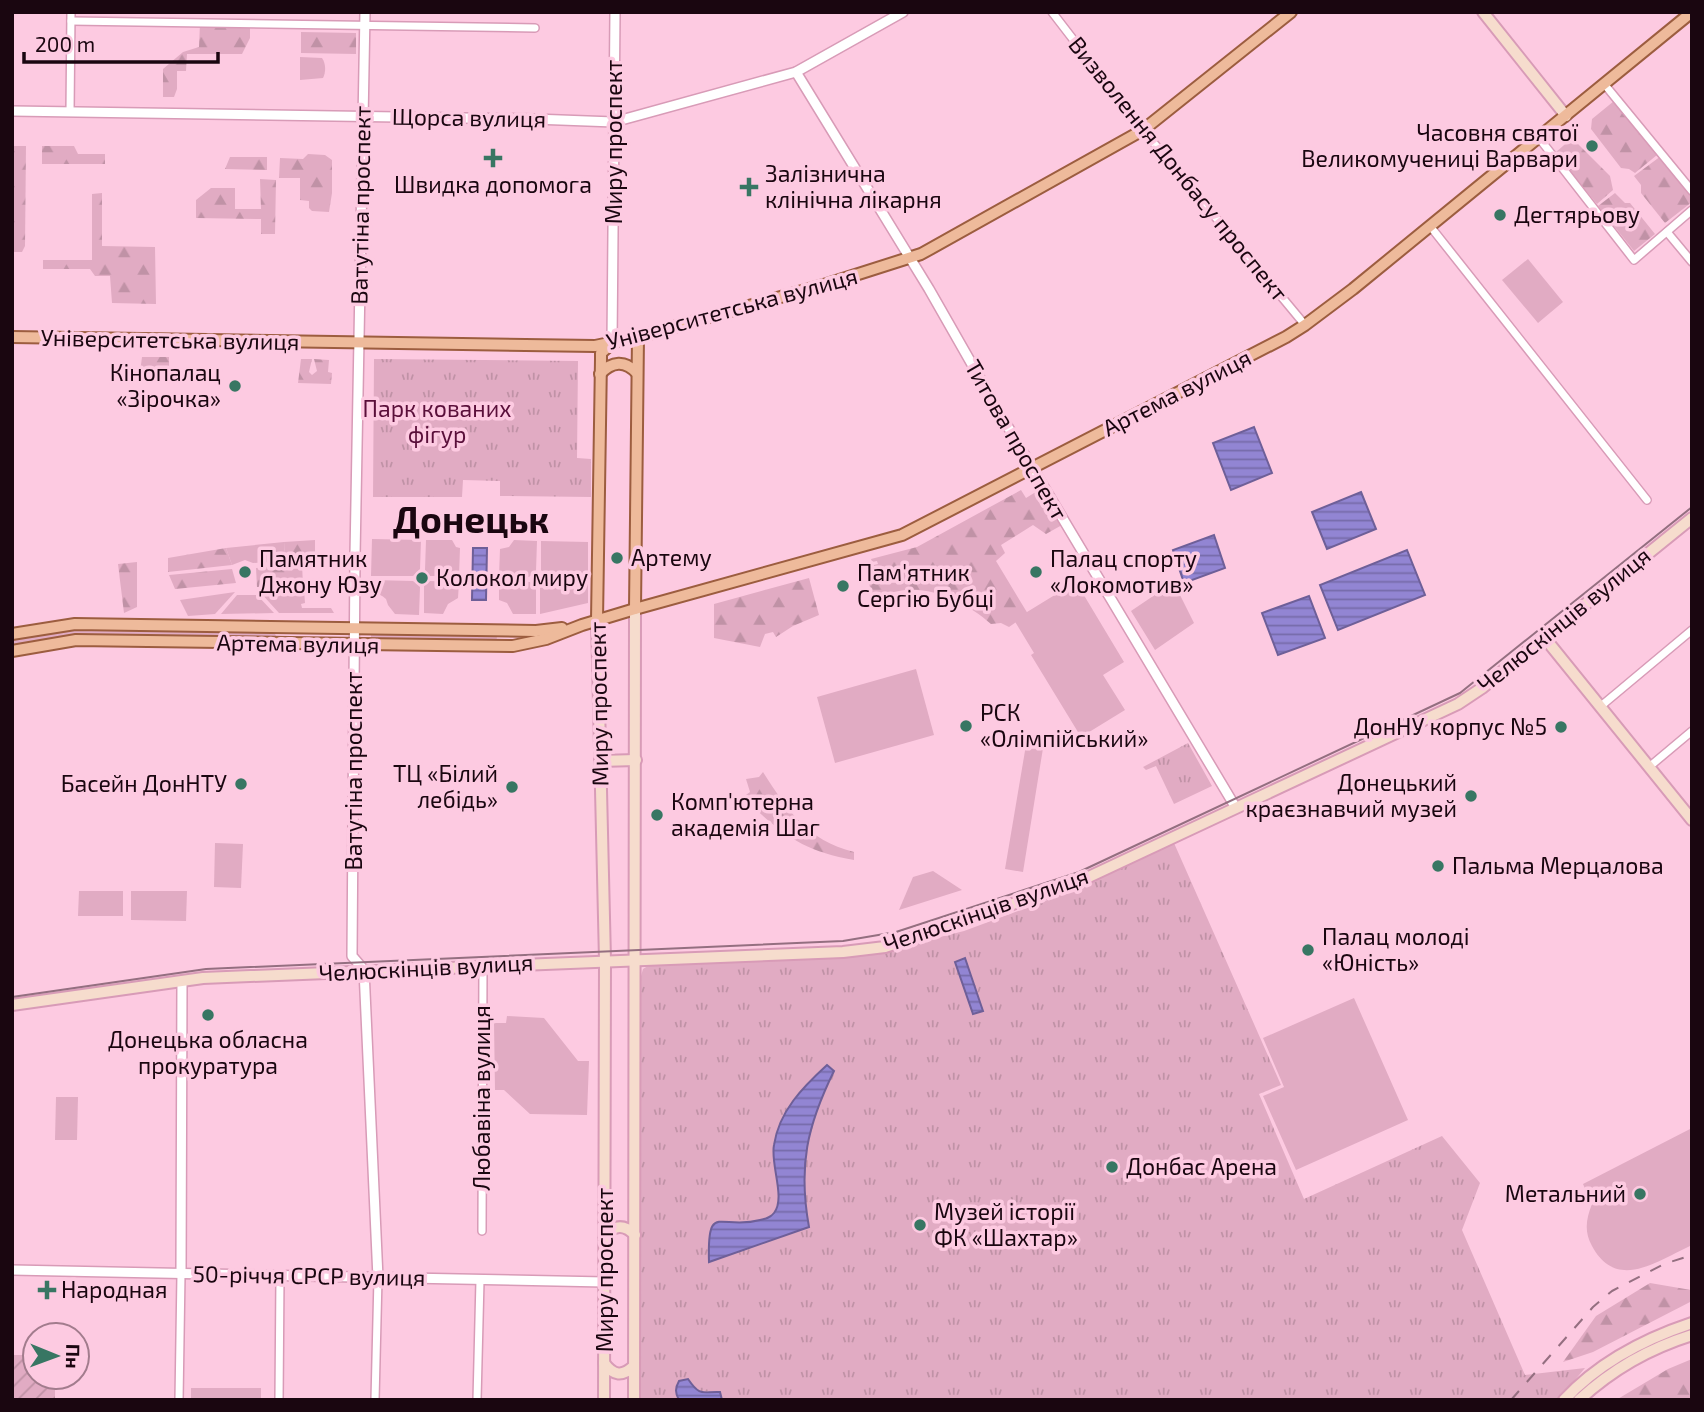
<svg xmlns="http://www.w3.org/2000/svg" width="1704" height="1412" font-family="'Exo 2',sans-serif">
<style>
.grass{fill:#e1abc3}
.forest{fill:url(#forest-firs)}
.park{fill:url(#park-tufts)}
.garden{fill:url(#garden-furrows)}
.water{fill:url(#water-rules);stroke:#6e5f98;stroke-width:2}
.lines{fill:none;stroke-linecap:round;stroke-linejoin:round}
.minor-casing{stroke:#d89bb7;stroke-width:10}
.tertiary-casing{stroke:#d89bb7;stroke-width:12}
.secondary-casing{stroke:#d89bb7;stroke-width:14}
.primary-casing{stroke:#9c5d3f;stroke-width:14}
.minor{stroke:#fff;stroke-width:7}
.tertiary{stroke:#fff;stroke-width:9}
.secondary{stroke:#f6dccd;stroke-width:10}
.primary{stroke:#eeba9b;stroke-width:10}
.tram{stroke:#946f80;stroke-width:2}
.rail{stroke:#946f80;stroke-width:2;stroke-dasharray:12 12;stroke-linecap:butt}
.poi-dot{fill:#387663;stroke:#fdcae1;stroke-width:2.5}
.labels{text-anchor:middle;stroke-width:7;stroke-linejoin:round;paint-order:stroke}
.street-label{font-size:23px;fill:#1a0610;stroke:#fdcae1}
.poi-label{font-size:23px;fill:#1a0610;stroke:#fdcae1;text-anchor:start}
.park-label{font-size:23px;fill:#5a0f3a;stroke:#fdcae1}
.town-label{font-size:37px;font-weight:bold;fill:#1a0610;stroke:#fdcae1}
</style>
<defs>
<pattern id="forest-firs" width="22" height="20" patternUnits="userSpaceOnUse" patternTransform="scale(1.75)"><rect width="22" height="20" fill="#e1abc3"/><path d="M5 1l3.5 6h-7zM16 11l3.5 6h-7z" fill="#c092a6"/></pattern>
<pattern id="park-tufts" width="24" height="20" patternUnits="userSpaceOnUse" patternTransform="scale(1.75)"><rect width="24" height="20" fill="#e1abc3"/><path d="M3 7l-1-3M5 7V3M7 7l1-3M15 17l-1-3M17 17v-4M19 17l1-3" fill="none" stroke="#c092a6"/></pattern>
<pattern id="garden-furrows" width="10" height="10" patternUnits="userSpaceOnUse" patternTransform="scale(1.75)"><rect width="10" height="10" fill="#e1abc3"/><path d="M-1 1l2-2M0 10L10 0M9 11l2-2" fill="none" stroke="#c092a6"/></pattern>
<pattern id="water-rules" width="6" height="5" patternUnits="userSpaceOnUse" patternTransform="scale(1.75)"><rect width="6" height="5" fill="#9285d3"/><path d="M0 2.5h6" fill="none" stroke="#766baa"/></pattern>
</defs>
<rect width="100%" height="100%" fill="#fdcae1"/>
<!-- grass -->
<g class="grass">
<path d="M300 57 322 58C326 64 326 72 323 78L300 80Z"/>
<polygon points="1528,259 1563,302 1538,323 1502,280"/>
<polygon points="372,539 421,540 420,569 413,576 371,576"/>
<polygon points="426,540 452,540 456,547 460,548 459,576 430,576 425,570"/>
<polygon points="514,540 537,541 536,571 529,577 499,577 500,549 509,547"/>
<polygon points="541,541 588,542 588,577 547,577 541,570"/>
<polygon points="284,542 285,561 253,563 245,560 232,565 226,548"/>
<path d="M371 580 413 581 420 587 419 615 395 614 388 605 386 599C378 591 371 597 371 580Z"/>
<polygon points="430,581 459,582 458,598 448,604 443,614 424,613 424,586"/>
<polygon points="499,581 530,582 536,589 536,614 513,614 507,603 499,600"/>
<polygon points="547,582 588,582 588,603 540,614 540,588"/>
<polygon points="1076,582 1124,662 1103,675 1125,710 1081,737 1031,655 1034,653 1014,620"/>
<polygon points="1165,588 1168,592 1177,589 1194,623 1155,650 1131,611"/>
<polygon points="304,590 305,603 301,604 302,608 331,608 334,613 279,613 260,592"/>
<polygon points="235,592 215,614 188,616 180,600"/>
<polygon points="237,595 257,595 274,613 221,614"/>
<polygon points="72,629 274,632 276,636 275,638 72,636 12,645 12,638"/>
<polygon points="371,633 496,635 497,638 495,642 371,641"/>
<polygon points="916,669 934,735 835,763 817,697"/>
<polygon points="1027,739 1044,742 1023,872 1005,869"/>
<polygon points="215,843 243,844 241,888 214,887"/>
<polygon points="933,871 962,890 899,910 913,877"/>
<polygon points="79,891 123,891 123,916 78,916"/>
<polygon points="131,891 187,891 186,921 131,920"/>
<polygon points="1354,998 1408,1120 1296,1170 1263,1096 1284,1087 1263,1038"/>
<polygon points="507,1016 544,1018 578,1061 589,1061 587,1115 530,1114 504,1090 495,1090 494,1023 506,1023"/>
<polygon points="56,1097 78,1097 77,1140 55,1140"/>
<path d="M1692 1128V1245C1657 1261 1617 1292 1592 1246 1584 1232 1586 1219 1592 1204L1583 1184Z"/>
<rect x="191" y="1388" width="70" height="12"/>
</g>
<!-- forest -->
<g class="forest">
<polygon points="200,23 250,23 250,38 242,54 187,54 186,71 177,71 177,89 174,97 163,97 163,69 183,52 199,47"/>
<polygon points="301,32 356,33 356,54 301,53"/>
<polygon points="1614,101 1657,155 1635,173 1629,169 1621,168 1591,129 1592,119"/>
<polygon points="1572,138 1610,176 1613,190 1597,204 1555,153"/>
<polygon points="12,146 26,146 25,246 22,252 12,252"/>
<polygon points="42,146 74,146 78,154 105,154 105,164 42,164"/>
<polygon points="308,154 325,155 332,160 332,193 329,212 312,211 309,208 309,201 300,200 300,178 279,178 280,158 303,159"/>
<polygon points="1661,156 1692,197 1692,202 1665,223 1641,193 1641,185 1634,176"/>
<polygon points="230,157 267,157 267,170 225,169"/>
<polygon points="260,179 276,180 275,234 261,234 261,219 196,218 196,200 211,188 235,188 235,209 261,209"/>
<polygon points="102,193 102,246 155,247 156,304 112,303 110,276 95,276 90,269 43,269 43,260 92,260 92,194"/>
<polygon points="1615,193 1625,203 1630,203 1655,234 1634,251 1598,206"/>
<polygon points="142,357 169,357 169,370 172,370 172,381 139,380"/>
<polygon points="301,359 312,359 309,372 312,375 317,371 314,359 329,360 328,372 332,373 331,384 298,383"/>
<path d="M1021 490 1026 498 1039 490 1062 525 1046 534 1033 525 1001 545 1005 553 996 561 1028 614 1009 627 1001 623 991 624C969 604 935 587 905 590 894 591 882 597 872 595L866 572 870 566 878 564 877 561 872 562 871 559 917 547Z"/>
<polygon points="315,540 315,559 285,561 284,542"/>
<polygon points="226,548 232,565 168,572 168,558"/>
<polygon points="137,562 137,607 124,613 118,564"/>
<polygon points="302,564 303,586 257,587 256,568"/>
<polygon points="232,569 236,583 175,589 169,575"/>
<polygon points="809,578 819,615 793,626 776,637 773,632 765,634 760,647 714,638 714,604"/>
<path d="M763 772C788 811 807 840 854 852V860C802 851 780 833 743 797L750 792 746 779 759 777Z"/>
<polygon points="1650,1283 1691,1290 1692,1301 1593,1352 1563,1362 1596,1316"/>
<polygon points="1692,1359 1692,1400 1616,1400 1668,1369"/>
</g>
<!-- park -->
<g class="park">
<polygon points="374,359 578,361 577,458 591,459 591,497 500,496 500,481 463,480 462,497 373,497"/>
<polygon points="1188,743 1212,786 1174,804 1156,766 1146,770 1143,767"/>
<polygon points="1174,843 1281,1085 1259,1094 1304,1199 1442,1136 1480,1183 1462,1230 1525,1375 1585,1368 1558,1400 639,1400 641,976 643,969 651,964 842,958 880,952 964,931 1080,888"/>
</g>
<!-- garden -->
<polygon class="garden" points="12,1355 35,1355 35,1377 55,1377 55,1400 12,1400"/>
<!-- water -->
<g class="water">
<polygon points="1254,427 1272,473 1231,490 1213,443"/>
<polygon points="1361,492 1376,529 1327,549 1312,512"/>
<polygon points="1214,535 1225,568 1184,583 1173,550"/>
<polygon points="473,548 487,548 486,600 472,600"/>
<polygon points="1407,550 1425,595 1338,630 1320,585"/>
<polygon points="1309,596 1325,638 1278,655 1262,613"/>
<polygon points="965,958 983,1011 973,1014 955,962"/>
<path d="M827 1065 834 1071C807 1126 798 1166 809 1227L709 1262C707 1200 720 1231 760 1220 765 1219 770 1218 774 1213 786 1198 770 1164 774 1145 779 1111 803 1087 827 1065Z"/>
<path d="M688 1379C701 1398 703 1391 720 1392L722 1400H679C675 1393 675 1388 679 1381Z"/>
</g>
<g class="lines">
<defs>
<g id="minor">
<polyline points="1052,12 1143,130 1305,325"/>
<path d="M71 21C226 22 380 27 535 28"/>
<polyline points="1605,85 1692,191"/>
<polyline points="70,112 71,12"/>
<polyline points="1539,138 1634,260 1692,210"/>
<polyline points="1430,226 1647,500"/>
<polyline points="1667,232 1692,262"/>
<polyline points="1601,706 1692,630"/>
<polyline points="1649,767 1692,731"/>
<polyline points="482,1231 483,965"/>
<polyline points="179,1400 181,1274"/>
<polyline points="279,1400 280,1276"/>
<polyline points="375,1400 378,1278"/>
<polyline points="477,1400 480,1280"/>
</g>
<g id="tertiary">
<polyline points="365,12 355,556 352,956 364,970 378,1278"/>
<polyline points="796,72 929,289 1002,417 1236,808"/>
<polyline points="12,111 534,119 614,122 796,72 903,12"/>
<polyline points="612,343 615,12"/>
<polyline points="12,1270 605,1282"/>
<polyline points="181,1274 182,981"/>
</g>
<g id="secondary">
<polyline points="1483,12 1566,116"/>
<polyline points="597,620 605,960 604,1400"/>
<polyline points="1544,637 1692,820"/>
<polyline points="600,761 636,760"/>
<polyline points="12,1005 203,978 843,952 885,947 1078,882 1458,704 1482,688 1692,518"/>
<path d="M605 1235C615 1225 624 1224 635 1235"/>
<path d="M604 1363C614 1376 622 1377 634 1366"/>
<polyline points="634,1400 635,609"/>
<path d="M1564 1400C1599 1362 1644 1339 1692 1323"/>
<path d="M1579 1400C1613 1369 1648 1349 1692 1335"/>
</g>
<g id="primary">
<polyline points="12,337 595,346 638,337 827,284 921,254 1143,130 1291,12"/>
<path d="M600 374C612 361 625 360 637 373"/>
<polyline points="635,609 638,337"/>
<polyline points="597,620 601,359 601,353 610,345"/>
<polyline points="12,634 75,624 536,631 562,628"/>
<polyline points="12,651 76,640 513,646 546,639 582,625 635,609 902,535 1286,337 1305,325 1353,289 1692,12"/>
</g>
</defs>
<!-- minor casing -->
<use href="#minor" class="minor-casing"/>
<!-- tertiary casing -->
<use href="#tertiary" class="tertiary-casing"/>
<!-- secondary casing -->
<use href="#secondary" class="secondary-casing"/>
<!-- primary casing -->
<use href="#primary" class="primary-casing"/>
<!-- minor -->
<use href="#minor" class="minor"/>
<!-- tertiary -->
<use href="#tertiary" class="tertiary"/>
<!-- secondary -->
<use href="#secondary" class="secondary"/>
<!-- primary -->
<use href="#primary" class="primary"/>
<!-- tram -->
<polyline class="tram" points="12,997 206,969 843,941 896,932 1079,872 1460,693 1692,507"/>
<!-- rail -->
<polyline class="rail" points="1511,1400 1593,1307 1612,1291 1664,1264 1692,1255"/>
</g>
<!-- markers -->
<g class="poi-dot">
<circle cx="1592" cy="146" r="7"/>
<path d="M489.5 147.5h7v7h7v7h-7v7h-7v-7h-7v-7h7z"/>
<path d="M745.5 176.5h7v7h7v7h-7v7h-7v-7h-7v-7h7z"/>
<circle cx="1500" cy="215" r="7"/>
<circle cx="235" cy="386" r="7"/>
<circle cx="617" cy="558" r="7"/>
<circle cx="245" cy="572" r="7"/>
<circle cx="1036" cy="572" r="7"/>
<circle cx="422" cy="578" r="7"/>
<circle cx="843" cy="586" r="7"/>
<circle cx="966" cy="726" r="7"/>
<circle cx="1561" cy="727" r="7"/>
<circle cx="241" cy="784" r="7"/>
<circle cx="512" cy="787" r="7"/>
<circle cx="1471" cy="796" r="7"/>
<circle cx="657" cy="815" r="7"/>
<circle cx="1438" cy="866" r="7"/>
<circle cx="1308" cy="950" r="7"/>
<circle cx="208" cy="1015" r="7"/>
<circle cx="1112" cy="1167" r="7"/>
<circle cx="1640" cy="1194" r="7"/>
<circle cx="920" cy="1225" r="7"/>
<path d="M43.5 1279.5h7v7h7v7h-7v7h-7v-7h-7v-7h7z"/>
</g>
<g class="labels">
<!-- street labels -->
<g class="street-label">
<text transform="translate(469 118) rotate(1)" y="8">Щорса вулиця</text>
<text transform="translate(614 142) rotate(-90)" y="8">Миру проспект</text>
<text transform="translate(1178 169) rotate(51)" y="8">Визволення Донбасу проспект</text>
<text transform="translate(361 205) rotate(-89)" y="8">Ватутіна проспект</text>
<text transform="translate(732 309) rotate(-15)" y="8">Університетська вулиця</text>
<text transform="translate(170 340) rotate(1)" y="8">Університетська вулиця</text>
<text transform="translate(1177 393) rotate(-27)" y="8">Артема вулиця</text>
<text transform="translate(1016 440) rotate(60)" y="8">Титова проспект</text>
<text transform="translate(1564 620) rotate(-39)" y="8">Челюскінців вулиця</text>
<text transform="translate(298 644) rotate(1)" y="8">Артема вулиця</text>
<text transform="translate(599 704) rotate(-91)" y="8">Миру проспект</text>
<text transform="translate(354 771) rotate(-90)" y="8">Ватутіна проспект</text>
<text transform="translate(986 910) rotate(-19)" y="8">Челюскінців вулиця</text>
<text transform="translate(426 968) rotate(-3)" y="8">Челюскінців вулиця</text>
<text transform="translate(482 1098) rotate(-90)" y="8">Любавіна вулиця</text>
<text transform="translate(605 1270) rotate(-90)" y="8">Миру проспект</text>
<text transform="translate(309 1276) rotate(1)" y="8">50-річчя СРСР вулиця</text>
</g>
<!-- poi labels -->
<g class="poi-label">
<text x="1578" y="141" text-anchor="end">Часовня святої<tspan x="1578" dy="26">Великомучениці Варвари</tspan></text>
<text x="765" y="182">Залізнична<tspan x="765" dy="26">клінічна лікарня</tspan></text>
<text x="493" y="193" text-anchor="middle">Швидка допомога</text>
<text x="1514" y="223">Дегтярьову</text>
<text x="221" y="381" text-anchor="end">Кінопалац<tspan x="221" dy="26">«Зірочка»</tspan></text>
<text x="631" y="566">Артему</text>
<text x="259" y="567">Памятник<tspan x="259" dy="26">Джону Юзу</tspan></text>
<text x="1050" y="567">Палац спорту<tspan x="1050" dy="26">«Локомотив»</tspan></text>
<text x="857" y="581">Пам'ятник<tspan x="857" dy="26">Сергію Бубці</tspan></text>
<text x="436" y="586">Колокол миру</text>
<text x="980" y="721">РСК<tspan x="980" dy="26">«Олімпійський»</tspan></text>
<text x="1547" y="735" text-anchor="end">ДонНУ корпус №5</text>
<text x="498" y="782" text-anchor="end">ТЦ «Білий<tspan x="498" dy="26">лебідь»</tspan></text>
<text x="1457" y="791" text-anchor="end">Донецький<tspan x="1457" dy="26">краєзнавчий музей</tspan></text>
<text x="227" y="792" text-anchor="end">Басейн ДонНТУ</text>
<text x="671" y="810">Комп'ютерна<tspan x="671" dy="26">академія Шаг</tspan></text>
<text x="1452" y="874">Пальма Мерцалова</text>
<text x="1322" y="945">Палац молоді<tspan x="1322" dy="26">«Юність»</tspan></text>
<text x="208" y="1048" text-anchor="middle">Донецька обласна<tspan x="208" dy="26">прокуратура</tspan></text>
<text x="1126" y="1175">Донбас Арена</text>
<text x="1626" y="1202" text-anchor="end">Метальний</text>
<text x="934" y="1220">Музей історії<tspan x="934" dy="26">ФК «Шахтар»</tspan></text>
<text x="61" y="1298">Народная</text>
</g>
<!-- park labels -->
<g class="park-label">
<text x="437" y="417">Парк кованих<tspan x="437" dy="26">фігур</tspan></text>
</g>
<!-- town labels -->
<g class="town-label">
<text x="471" y="533">Донецьк</text>
</g>
</g>
<!-- border -->
<rect width="1704" height="1412" fill="none" stroke="#1a0610" stroke-width="28"/>
<!-- north arrow -->
<g transform="translate(56 1356) rotate(91)"><circle r="33" fill="#fdcae1" stroke="#a27c8d" stroke-width="2"/>
<path d="M0-5L12 26L0 18L-12 26Z" fill="#387663"/>
<text y="-10" font-size="19" font-weight="bold" text-anchor="middle" fill="#1a0610">Пн</text>
</g>
<!-- scale -->
<path d="M24 52v10h194v-10" fill="none" stroke="#1a0610" stroke-width="3.5"/>
<text x="35" y="52" font-size="21" fill="#1a0610" stroke="#fdcae1" stroke-width="5" paint-order="stroke">200 m</text>
</svg>
